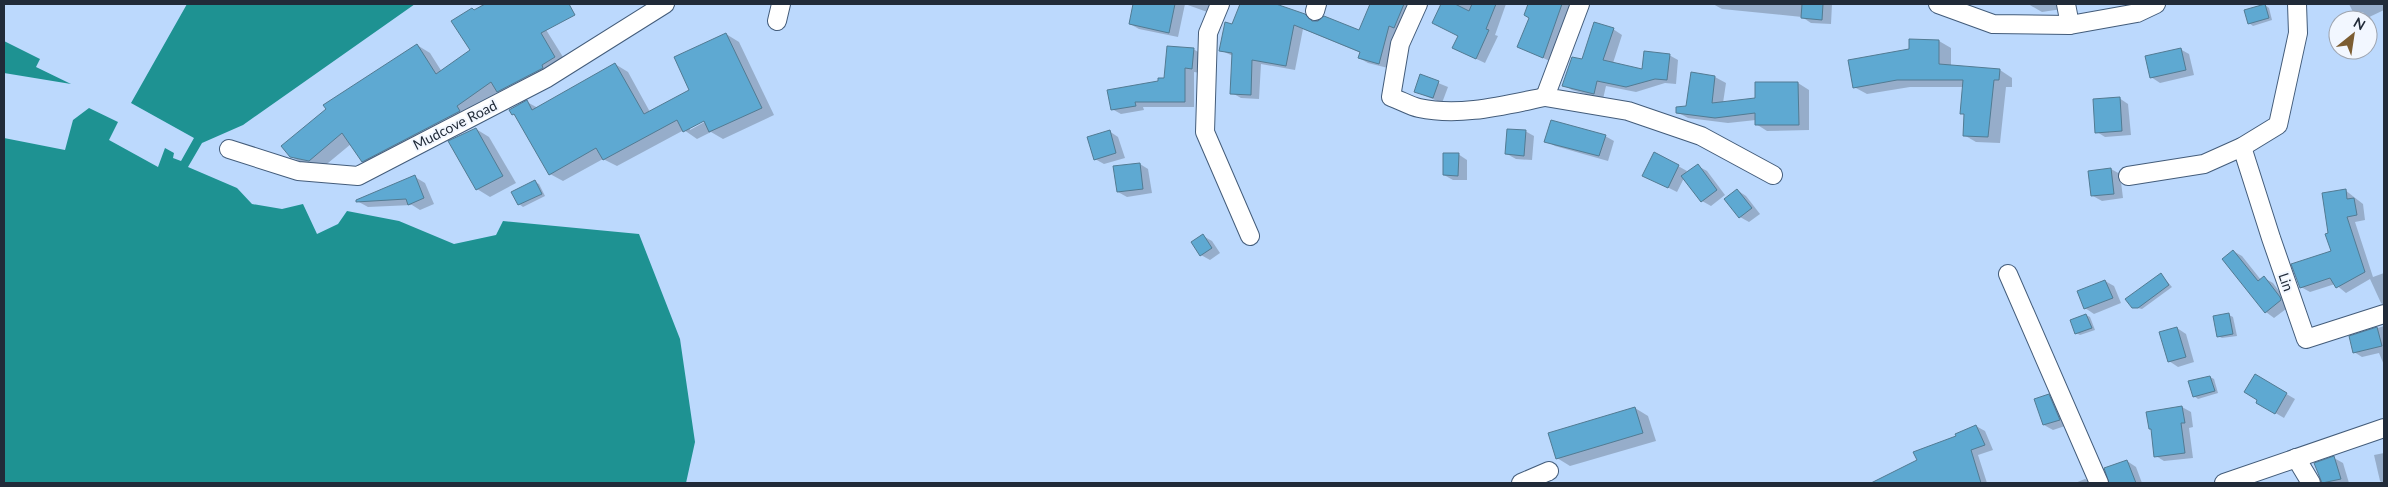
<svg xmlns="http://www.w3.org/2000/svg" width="2388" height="487" font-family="Lato,sans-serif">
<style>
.water{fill:#1e9292}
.pier{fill:#bcd9fd}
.shadow{fill:#0003;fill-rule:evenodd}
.building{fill:#5ea9d2;stroke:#527b93}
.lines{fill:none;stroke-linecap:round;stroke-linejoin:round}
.minor-casing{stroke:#435c7a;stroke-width:20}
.minor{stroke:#fff;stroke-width:18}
.labels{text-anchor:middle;stroke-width:4;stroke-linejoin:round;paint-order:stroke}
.street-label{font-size:14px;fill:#212b39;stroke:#f2f7ff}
</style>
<rect width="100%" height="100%" fill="#bcd9fd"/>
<!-- water -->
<polygon class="water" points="4,4 415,4 243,125 202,143 188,167 237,188 252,204 282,209 303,204 317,234 338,224 347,211 399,221 454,244 496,235 503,221 639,234 680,339 695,442 686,483 4,483"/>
<!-- pier -->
<polygon class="pier" points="4,4 187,4 131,103 194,138 181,161 173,158 174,153 165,148 158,167 109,140 118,122 89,108 73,120 65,150 4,138 4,73 71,84 36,67 40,59 4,41"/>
<!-- shadow -->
<g class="shadow">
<polygon points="486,4 530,4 568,65 511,99 500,92 469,114 376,169 363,161 351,144 322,168 304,164 290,156 417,45 430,53 442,72 472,51 453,22"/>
<polygon points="1134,4 1185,4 1178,37 1139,29 1130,24"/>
<polygon points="1185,4 1214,4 1210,13"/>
<polygon points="1241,4 1280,4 1279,6 1304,15 1316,22 1359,31 1372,4 1415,4 1388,68 1368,63 1359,58 1361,53 1303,29 1295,70 1261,64 1259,99 1241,98 1232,93 1233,56 1220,50"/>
<polygon points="1443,4 1506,4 1495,35 1498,36 1485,63 1453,48 1459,36 1434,23"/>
<polygon points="1529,4 1573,4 1552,62 1519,47 1531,18 1525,15"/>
<polygon points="1713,4 1832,4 1831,24 1811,23 1802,17 1722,9"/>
<polygon points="2028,4 2061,4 2062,9 2042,12"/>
<polygon points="2349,4 2384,4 2384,10 2363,20 2354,14"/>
<polygon points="2265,5 2269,8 2272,20 2253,26 2249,23"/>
<polygon points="1613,29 1622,35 1613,63 1643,71 1669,55 1678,60 1676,84 1665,83 1636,92 1606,86 1603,99 1572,90 1563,85"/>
<path d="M726 34 739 42 774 115 723 139 711 132 697 139 684 130 617 166 603 159 563 181 550 174 517 117 513 114 527 102 538 108 615 64 628 72 650 112 691 91ZM709 117 710 119 690 130V127Z"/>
<polygon points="1939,41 1951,48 1951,66 2000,70 2012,78 2012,87 2006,87 2000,143 1976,142 1964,135 1965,115 1961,113 1964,87 1910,87 1867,94 1854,87 1911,50"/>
<polygon points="1193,49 1202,54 1201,73 1194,72 1194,107 1143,107 1144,110 1121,114 1112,109 1165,79"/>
<polygon points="2180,49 2189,54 2194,75 2160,83 2151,77"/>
<polygon points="1421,76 1448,87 1442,103 1416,92"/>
<polygon points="1715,77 1726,83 1723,103 1756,99 1798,83 1809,90 1809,130 1767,131 1756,124 1756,120 1728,123 1688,118 1677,112 1687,107"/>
<polygon points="2119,98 2128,104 2131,135 2105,137 2097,132"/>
<polygon points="476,129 489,137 516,183 490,197 477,189"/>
<polygon points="1109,131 1118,137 1125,158 1104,164 1095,159"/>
<polygon points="1525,131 1534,136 1532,160 1516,159 1507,154"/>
<polygon points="1605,136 1614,141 1608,161 1555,146 1546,141"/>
<polygon points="1458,154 1467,160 1467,180 1453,180 1444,175"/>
<polygon points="1140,164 1148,169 1152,193 1127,197 1118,192"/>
<polygon points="1678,166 1687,171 1685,175 1698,166 1707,171 1725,195 1711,206 1702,201 1684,178 1677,192 1653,180"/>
<polygon points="2111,169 2120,174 2123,198 2102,201 2093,196"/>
<polygon points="415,177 425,183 434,204 420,210 412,205 368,207 357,201"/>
<polygon points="535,182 539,184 545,196 523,207 519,204"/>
<polygon points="1737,190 1746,196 1760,214 1749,222 1740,217"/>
<polygon points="2345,190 2363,204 2365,220 2355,222 2373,277 2384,273 2384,305 2381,303 2370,279 2346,293 2335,284 2310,292 2301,287 2332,252 2329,233"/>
<polygon points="1203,236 1212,241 1220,253 1210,260 1201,255"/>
<polygon points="2233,251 2242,256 2261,280 2264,278 2273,283 2290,306 2274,318 2266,312"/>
<polygon points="2161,275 2172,287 2142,309 2133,307"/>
<polygon points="2105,281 2114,286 2121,303 2094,314 2085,308"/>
<polygon points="2086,315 2090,317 2095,330 2080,335 2076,333"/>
<polygon points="2229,315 2233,317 2237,336 2222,338 2218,336"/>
<polygon points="2384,326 2384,365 2379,353 2362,357 2354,352 2350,337"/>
<polygon points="2177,328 2186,334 2194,362 2178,367 2169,361"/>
<polygon points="2255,376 2295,399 2284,418 2257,402"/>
<polygon points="2210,377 2214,379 2218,393 2198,399 2194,396"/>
<polygon points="2048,395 2057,400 2068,425 2053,430 2044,425"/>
<polygon points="2182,407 2191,412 2193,427 2189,428 2193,458 2164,461 2156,456 2152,430 2150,429"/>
<polygon points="1635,408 1648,416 1656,441 1570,466 1557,458"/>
<polygon points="1976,426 1985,431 1993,450 1978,455 1987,483 1874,483 1918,461"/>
<polygon points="2384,453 2384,483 2383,483 2380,481 2374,455"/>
<polygon points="2334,458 2343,463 2349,483 2322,483 2315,464"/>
<polygon points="2127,461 2136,467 2142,483 2111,483 2106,469"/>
<polygon points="2085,479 2092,483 2075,483"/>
</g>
<!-- building -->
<g class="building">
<polygon points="485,4 569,4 575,15 541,33 555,57 542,65 543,68 497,92 491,82 457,106 460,111 362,162 342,133 309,161 290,157 281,146 326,109 323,105 417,44 436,74 470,50 451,21 472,8 474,10"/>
<polygon points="1133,4 1175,4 1169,33 1129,24"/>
<polygon points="1240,4 1276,4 1305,14 1312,21 1318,21 1324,16 1359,30 1370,4 1404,4 1394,28 1389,26 1379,64 1358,58 1360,52 1294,25 1286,66 1252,60 1251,95 1230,94 1232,53 1219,51 1225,22 1232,24"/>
<polygon points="1441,4 1455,4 1469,11 1472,4 1496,4 1486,29 1489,30 1476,59 1452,48 1458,36 1432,23"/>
<polygon points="1528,4 1562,4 1543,58 1517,47 1529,18 1524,15"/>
<polygon points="1802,4 1823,4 1822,20 1801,18"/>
<polygon points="2265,4 2269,18 2248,24 2244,10"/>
<polygon points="1594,22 1614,28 1603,60 1642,69 1644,51 1670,54 1667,80 1655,79 1626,87 1597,81 1594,94 1562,86 1572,57 1582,59"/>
<polygon points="726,33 762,108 709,132 704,121 683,132 677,120 603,160 596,148 549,175 514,114 512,115 509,110 527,100 532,110 615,63 644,114 689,90 674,57"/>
<polygon points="1909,39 1939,40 1939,64 2000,69 1999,80 1994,80 1988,137 1963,136 1964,114 1960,114 1963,80 1897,80 1853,88 1848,60 1909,49"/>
<polygon points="1167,46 1194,48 1192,69 1185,68 1185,102 1135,102 1136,106 1111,110 1107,90 1158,81 1158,78 1164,78"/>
<polygon points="2181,48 2186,70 2150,78 2145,56"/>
<polygon points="1691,72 1715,76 1712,103 1755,98 1755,82 1798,82 1799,125 1755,125 1755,113 1715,118 1676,113 1676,107 1686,106"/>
<polygon points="1420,74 1439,81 1433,98 1414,92"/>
<polygon points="2120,97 2122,131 2095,133 2093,99"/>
<polygon points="1551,120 1606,135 1599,156 1544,142"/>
<polygon points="476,128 503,176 476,190 448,141"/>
<polygon points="1507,129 1526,130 1524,156 1505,154"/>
<polygon points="1110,130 1116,153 1094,160 1087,137"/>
<polygon points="1654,152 1679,165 1668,188 1642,176"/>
<polygon points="1443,153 1459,153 1458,176 1443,175"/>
<polygon points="1140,163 1143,189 1117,192 1113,166"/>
<polygon points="1698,164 1717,190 1701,202 1681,176"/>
<polygon points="2111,168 2114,194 2091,196 2088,171"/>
<polygon points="415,175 424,198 408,205 406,199 356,202 356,200"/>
<polygon points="535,180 542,194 518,205 511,192"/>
<polygon points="1737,189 1752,208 1739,218 1724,199"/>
<polygon points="2346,189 2347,199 2354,198 2357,215 2347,217 2365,272 2336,288 2330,278 2300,288 2291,264 2331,251 2325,234 2328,233 2322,193"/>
<polygon points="1203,234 1212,248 1200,256 1191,242"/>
<polygon points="2233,250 2258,281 2264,276 2280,297 2281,300 2265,313 2222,259"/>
<polygon points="2161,273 2169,285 2138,308 2132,308 2125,299"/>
<polygon points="2105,280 2113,298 2084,309 2077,291"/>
<polygon points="2229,313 2233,334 2217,337 2213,316"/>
<polygon points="2086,314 2092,328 2075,334 2070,320"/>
<polygon points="2177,327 2186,357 2168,362 2159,332"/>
<polygon points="2377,327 2382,346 2353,353 2349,336"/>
<polygon points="2255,374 2287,393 2275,414 2256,403 2257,400 2244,392"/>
<polygon points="2210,376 2215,391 2193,397 2188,381"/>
<polygon points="2049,394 2060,420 2043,425 2034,399"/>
<polygon points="2182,406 2185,423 2181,423 2185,453 2154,457 2151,429 2149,429 2146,412"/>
<polygon points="1635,407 1643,433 1556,459 1548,433"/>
<polygon points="1976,425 1985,445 1971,450 1981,483 1871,483 1917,460 1913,452 1956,436 1955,434"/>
<polygon points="2334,456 2341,479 2322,483 2314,463"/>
<polygon points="2127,460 2136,483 2109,483 2104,468"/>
</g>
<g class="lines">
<defs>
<g id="minor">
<polyline points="1220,4 1208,33 1205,132 1250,236"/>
<path d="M1418 4 1400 44 1391 97C1400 100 1410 106 1419 108 1461 117 1505 105 1545 97"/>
<polyline points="1580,4 1545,97 1628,111 1701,136 1773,175"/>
<polyline points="1938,4 1993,24 2070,25 2137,13 2156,4"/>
<polyline points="2066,4 2070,25"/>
<polyline points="1315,11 1317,4"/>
<polyline points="777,21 781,4"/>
<polyline points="2242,147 2271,238 2306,339 2384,314"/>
<polyline points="229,149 298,171 358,176 547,78 665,4"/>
<polyline points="2128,176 2204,164 2242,147 2278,125 2298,33 2297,4"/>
<polyline points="2008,274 2099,483"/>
<polyline points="2296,458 2311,483"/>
<polyline points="1521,483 1549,471"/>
<polyline points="2224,483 2384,428"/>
</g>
</defs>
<!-- minor casing -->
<use href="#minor" class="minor-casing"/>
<!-- minor -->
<use href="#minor" class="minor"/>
</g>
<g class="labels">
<!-- street labels -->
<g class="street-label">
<text transform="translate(455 125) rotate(-27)" y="5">Mudcove Road</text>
<text transform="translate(2286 282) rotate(71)" y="5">Lin</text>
</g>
</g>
<!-- border -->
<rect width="2388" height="487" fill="none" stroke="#212b39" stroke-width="10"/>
<!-- north arrow -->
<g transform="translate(2353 35) rotate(30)"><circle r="24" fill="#f2f7ff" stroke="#9ea5b0"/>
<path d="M0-4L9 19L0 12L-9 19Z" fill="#7c5d32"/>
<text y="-8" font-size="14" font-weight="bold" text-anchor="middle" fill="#212b39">N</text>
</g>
</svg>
